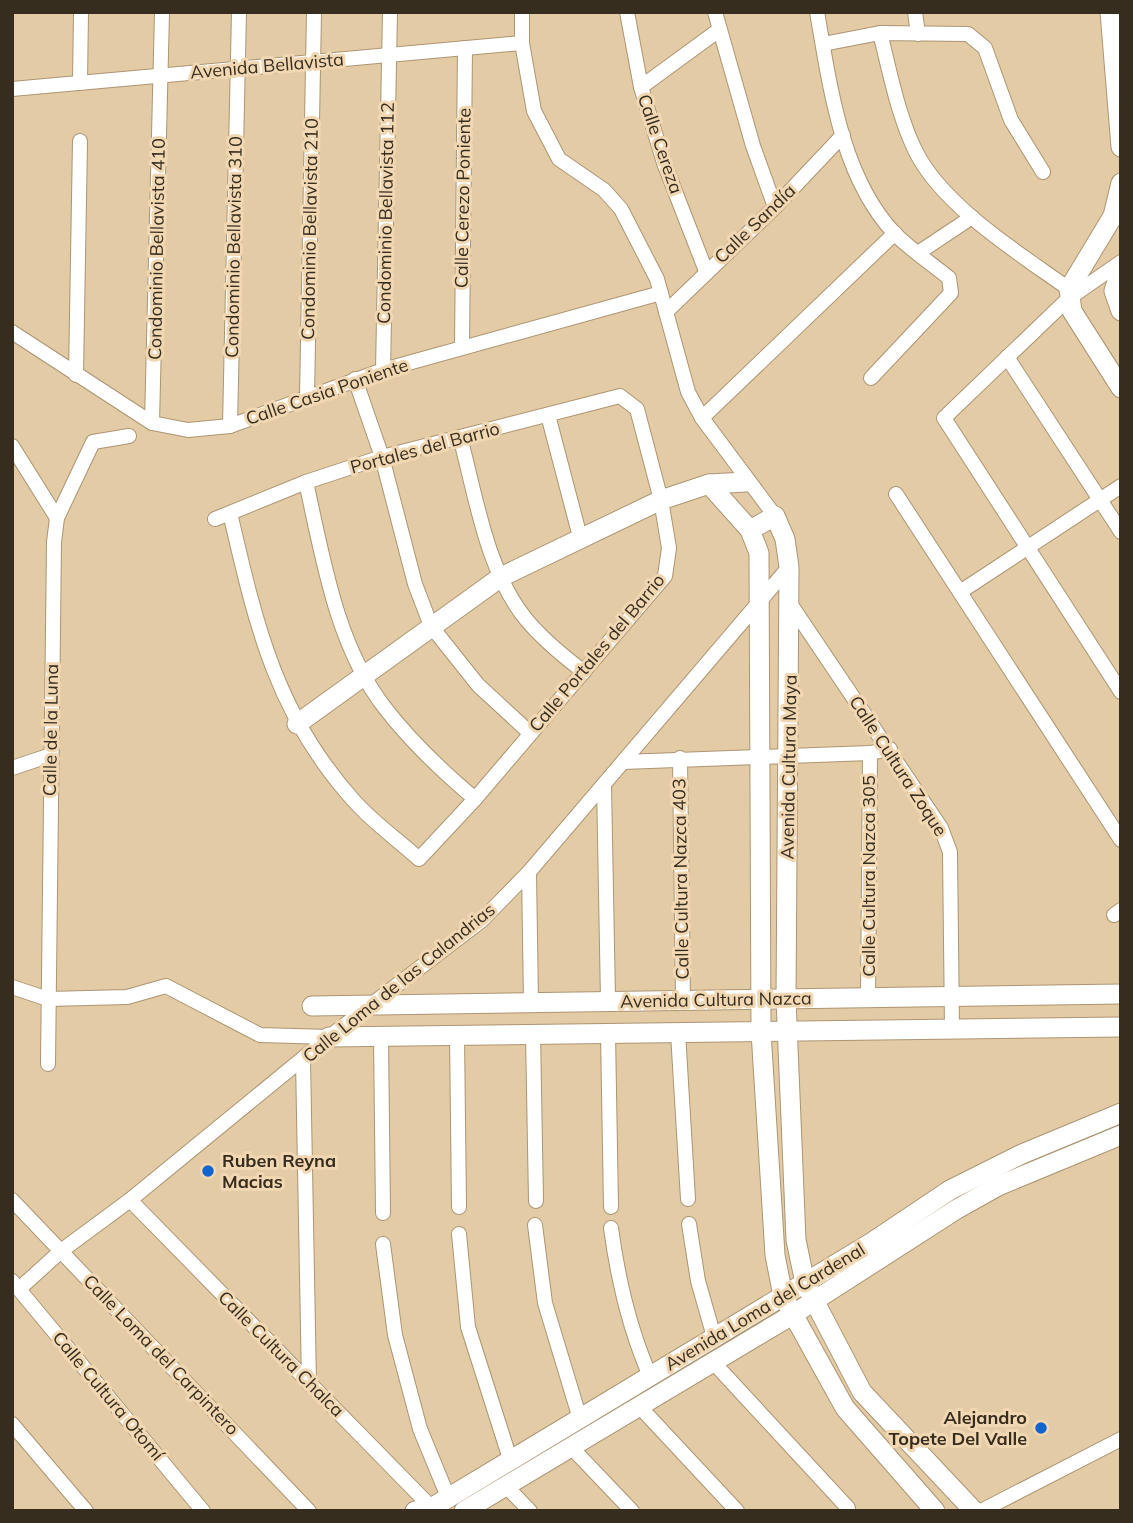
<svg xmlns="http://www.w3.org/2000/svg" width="1133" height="1523" font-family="Mulish,sans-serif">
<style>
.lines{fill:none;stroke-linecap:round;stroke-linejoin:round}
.street-casing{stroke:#ad9572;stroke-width:16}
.secondary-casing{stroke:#ad9572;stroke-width:21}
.street{stroke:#fff;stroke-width:14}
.secondary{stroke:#fff;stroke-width:19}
.poi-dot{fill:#1264ce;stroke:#f1d8b3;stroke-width:2.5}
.labels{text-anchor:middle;stroke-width:6;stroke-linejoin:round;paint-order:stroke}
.street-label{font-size:18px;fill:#372d1f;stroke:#f1d8b3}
.poi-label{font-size:18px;font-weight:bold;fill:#372d1f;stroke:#f1d8b3;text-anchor:start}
</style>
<rect width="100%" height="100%" fill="#e3cba6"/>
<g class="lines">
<defs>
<g id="street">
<polyline points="522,12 522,43 534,111 559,159 604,190 621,209 657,279 688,392 702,418 775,516"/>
<polyline points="627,12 641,87 664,163 706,271"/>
<polyline points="715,12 753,146 775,207"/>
<path d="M817 12C830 86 841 177 895 234 911 250 932 264 949 278L951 293 871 378"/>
<polyline points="915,12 918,34"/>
<path d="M880 33C890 72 898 116 916 152 943 206 1020 254 1069 289"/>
<polyline points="823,44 880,33 968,34 985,48 1011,120 1043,172"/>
<polyline points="80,83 81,12"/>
<polyline points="641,87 719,30"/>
<polyline points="12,89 522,43"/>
<polyline points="918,253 972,217"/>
<polyline points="1121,262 1068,299 944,418 1121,692"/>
<polyline points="666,312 775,207 843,135"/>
<polyline points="12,332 152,423 188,430 230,426 383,370 661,293"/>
<polyline points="462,347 465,48"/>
<polyline points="1007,357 1121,532"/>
<polyline points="383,370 390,12"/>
<polyline points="76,375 80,141"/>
<polyline points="355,379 382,457 415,584 431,626 478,685 530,733"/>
<polyline points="307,397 314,12"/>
<polyline points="548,415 580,537"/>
<polyline points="702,418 895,233"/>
<polyline points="152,423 162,12"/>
<polyline points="230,426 239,12"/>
<path d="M460 437C476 496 486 569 525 618 541 638 563 656 584 672"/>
<polyline points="12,446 57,518"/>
<path d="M306 482C323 558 336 645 385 708 411 742 442 771 475 799"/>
<polyline points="896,494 1121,840"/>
<path d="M215 519 306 482 382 457 620 396 637 409 661 500 669 548 665 576 475 799 419 859C398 840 374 823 355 802 276 715 256 625 230 513"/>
<polyline points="960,592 1121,486"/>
<polyline points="791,605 941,828 950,852 952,1029"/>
<polyline points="680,758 683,1001"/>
<polyline points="623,762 870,753 890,749"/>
<polyline points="12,768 51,755"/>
<polyline points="604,784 608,1001"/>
<polyline points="529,872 531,1003"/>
<polyline points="1114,915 1121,910"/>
<polyline points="12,987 48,999 127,997 166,986 260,1035 329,1037"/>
<polyline points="868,998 870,753"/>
<polyline points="608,1033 611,1207"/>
<polyline points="678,1033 688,1199"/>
<polyline points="533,1034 536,1201"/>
<polyline points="457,1035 459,1207"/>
<polyline points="381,1036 383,1213"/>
<polyline points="303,1060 309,1384"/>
<polyline points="48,1064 54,542 57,518 93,442 129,436"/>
<polyline points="12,1200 309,1511"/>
<polyline points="130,1200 435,1511"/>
<polyline points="689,1224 698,1281 714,1337"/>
<polyline points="535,1225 545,1303 580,1419"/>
<path d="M611 1228C618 1280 629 1328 650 1376"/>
<polyline points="459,1234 468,1327 510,1459"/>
<polyline points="383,1244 395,1335 420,1429 448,1497"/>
<polyline points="12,1281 203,1511"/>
<polyline points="19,1289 61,1251 130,1200 329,1037 481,921 529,872 789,567"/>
<polyline points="713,1362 848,1508"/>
<polyline points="639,1406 737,1511"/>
<polyline points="12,1424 86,1511"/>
<polyline points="571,1447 632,1511"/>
<polyline points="505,1485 530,1511"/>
<polyline points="981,1511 1121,1439"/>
</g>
<g id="secondary">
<polyline points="1110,12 1121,147"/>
<polyline points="1121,183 1113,216 1069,289 1072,311 1121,388"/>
<polyline points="1121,269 1114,291 1121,311"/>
<polyline points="709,484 750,530 759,553 761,1032 775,1255 783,1296 845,1408 935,1511"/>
<polyline points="750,530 775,516 785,539 789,567 786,999 796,1240 805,1283 862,1392 974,1511"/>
<polyline points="297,724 501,577 661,500 709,484 746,482"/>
<polyline points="312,1006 1121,994"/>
<polyline points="329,1037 1121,1027"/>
<polyline points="415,1511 433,1507 871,1243 950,1190 1022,1154 1121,1113"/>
<polyline points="464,1511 792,1315 957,1209 998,1186 1121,1135"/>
</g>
</defs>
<!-- street casing -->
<use href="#street" class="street-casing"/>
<!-- secondary casing -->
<use href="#secondary" class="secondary-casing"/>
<!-- street -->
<use href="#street" class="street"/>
<!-- secondary -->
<use href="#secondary" class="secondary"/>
</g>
<!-- markers -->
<g class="poi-dot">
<circle cx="208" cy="1171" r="7"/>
<circle cx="1041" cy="1428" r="7"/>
</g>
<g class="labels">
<!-- street labels -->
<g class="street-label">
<text transform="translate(267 66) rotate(-5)" y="6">Avenida Bellavista</text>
<text transform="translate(660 144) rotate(71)" y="6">Calle Cereza</text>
<text transform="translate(463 198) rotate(-89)" y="6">Calle Cerezo Poniente</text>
<text transform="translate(386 213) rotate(-89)" y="6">Condominio Bellavista 112</text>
<text transform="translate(755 224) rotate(-44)" y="6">Calle Sandía</text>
<text transform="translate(310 229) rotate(-89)" y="6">Condominio Bellavista 210</text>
<text transform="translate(234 247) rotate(-89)" y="6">Condominio Bellavista 310</text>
<text transform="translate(157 249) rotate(-89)" y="6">Condominio Bellavista 410</text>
<text transform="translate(327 392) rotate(-19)" y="6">Calle Casia Poniente</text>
<text transform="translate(425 448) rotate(-15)" y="6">Portales del Barrio</text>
<text transform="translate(597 653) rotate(-50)" y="6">Calle Portales del Barrio</text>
<text transform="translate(51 730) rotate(-89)" y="6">Calle de la Luna</text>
<text transform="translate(898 766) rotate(57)" y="6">Calle Cultura Zoque</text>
<text transform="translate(789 767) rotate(-89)" y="6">Avenida Cultura Maya</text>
<text transform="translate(869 876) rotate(-90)" y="6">Calle Cultura Nazca 305</text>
<text transform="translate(681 879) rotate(-91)" y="6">Calle Cultura Nazca 403</text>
<text transform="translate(399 983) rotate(-39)" y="6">Calle Loma de las Calandrias</text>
<text transform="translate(716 1000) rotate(-1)" y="6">Avenida Cultura Nazca</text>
<text transform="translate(765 1307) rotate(-31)" y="6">Avenida Loma del Cardenal</text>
<text transform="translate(281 1354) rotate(45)" y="6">Calle Cultura Chalca</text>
<text transform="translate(161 1355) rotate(46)" y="6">Calle Loma del Carpintero</text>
<text transform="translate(108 1396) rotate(50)" y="6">Calle Cultura Otomí</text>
</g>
<!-- poi labels -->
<g class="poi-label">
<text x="222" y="1167">Ruben Reyna<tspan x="222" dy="21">Macias</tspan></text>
<text x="1027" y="1424" text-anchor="end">Alejandro<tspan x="1027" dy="21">Topete Del Valle</tspan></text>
</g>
</g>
<!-- border -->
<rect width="1133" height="1523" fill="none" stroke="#372d1f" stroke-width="28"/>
</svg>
